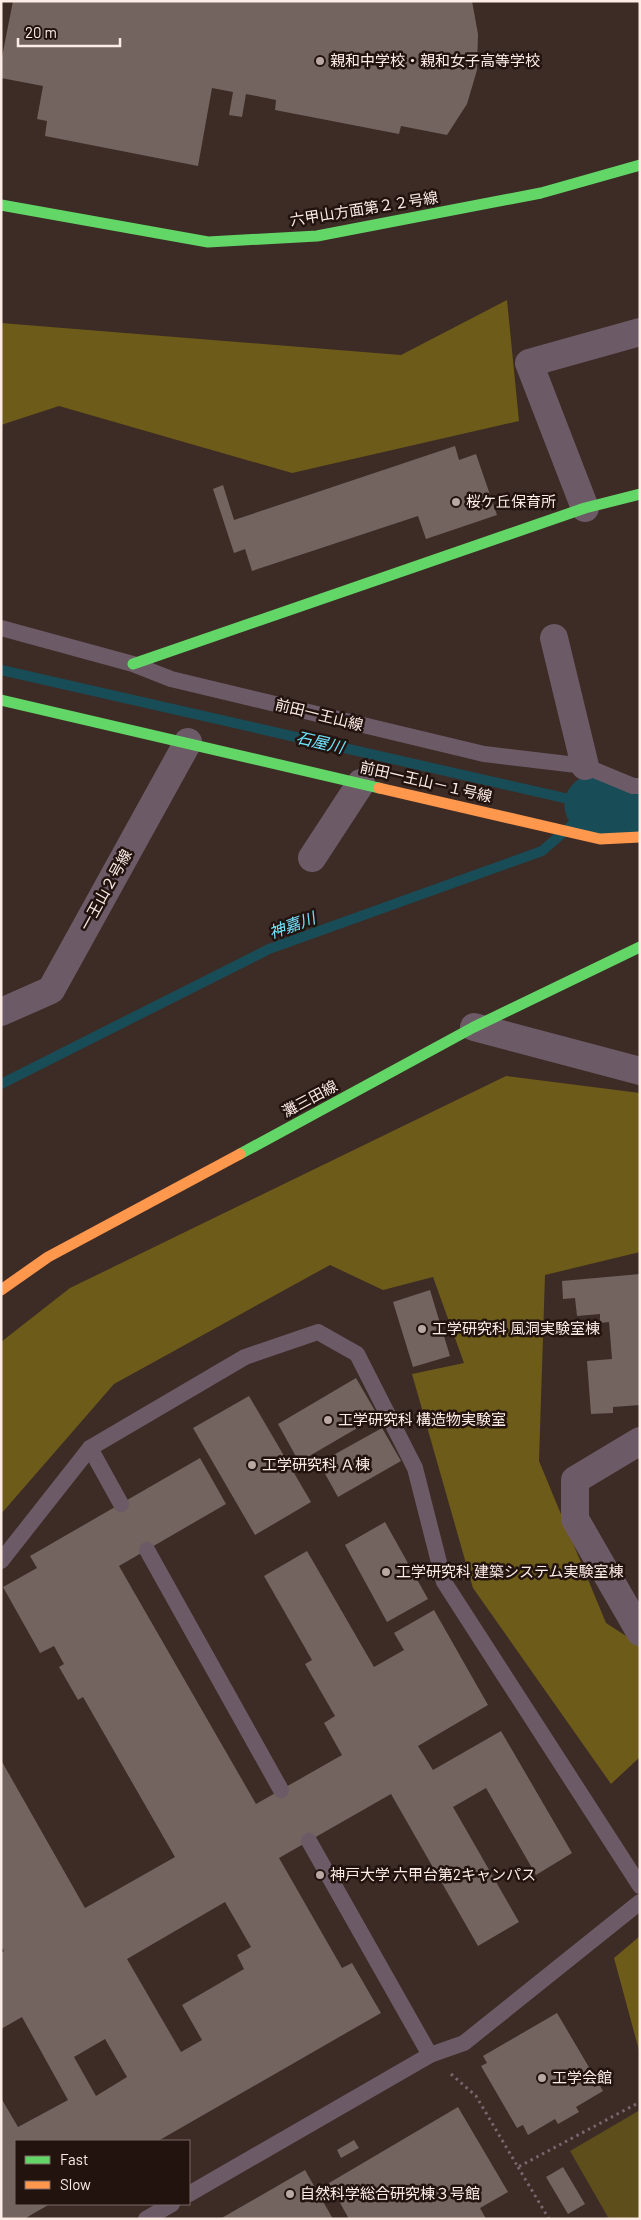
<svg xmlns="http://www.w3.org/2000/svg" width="641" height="2220" font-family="Barlow,'Noto Sans JP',sans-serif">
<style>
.green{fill:#5d4e1b}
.forest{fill:#6d5b19}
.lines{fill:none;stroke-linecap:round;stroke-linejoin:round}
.stream{stroke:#184d58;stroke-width:10}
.river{stroke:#184d58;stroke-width:61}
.building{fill:#736460;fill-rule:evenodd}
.path{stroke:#77676d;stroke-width:3;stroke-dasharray:2.5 4;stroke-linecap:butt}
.lane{stroke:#6d5a67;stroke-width:16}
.street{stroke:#6d5a67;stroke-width:28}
.fast{stroke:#63d668;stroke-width:11}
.slow{stroke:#ff974d;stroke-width:11}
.poi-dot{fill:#baa8a3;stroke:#22130f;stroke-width:2}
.labels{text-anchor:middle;stroke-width:5;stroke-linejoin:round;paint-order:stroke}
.poi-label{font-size:15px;fill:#fdebe6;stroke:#22130f;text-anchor:start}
.street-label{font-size:15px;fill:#fdebe6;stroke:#22130f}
.water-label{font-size:16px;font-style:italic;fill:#6ee3fd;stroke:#22130f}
</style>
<rect width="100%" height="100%" fill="#3d2b26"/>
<!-- green -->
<polygon class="green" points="640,2110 640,2219 609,2219 570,2151"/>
<!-- forest -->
<g class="forest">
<polygon points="507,300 519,421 292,473 59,406 1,425 1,323 401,355"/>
<polygon points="506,1076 640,1093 640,1252 545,1275 539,1461 606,1623 640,1645 640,1757 611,1784 473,1588 412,1374 464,1363 433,1277 383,1290 330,1265 114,1384 1,1514 1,1342 70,1288"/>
<polygon points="640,1936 640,2054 614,1958"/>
</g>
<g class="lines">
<!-- stream -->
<g class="stream">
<polyline points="1,670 595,805"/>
<polyline points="1,1084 269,949 542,851 595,805"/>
</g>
<!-- river -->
<polyline class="river" points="595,805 640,810"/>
</g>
<!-- building -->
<g class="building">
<polygon points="13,1 472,1 478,34 477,70 467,104 447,135 401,126 399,134 275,110 276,100 246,94 242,117 229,115 233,92 212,88 198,166 45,136 47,121 37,119 43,86 1,78 1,62"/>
<polygon points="455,446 459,460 476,454 497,515 426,539 418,516 252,571 245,549 234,553 213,489 223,485 234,520"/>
<polygon points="640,1274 640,1405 613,1407 613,1413 591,1414 587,1361 612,1359 609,1322 600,1323 600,1314 577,1316 575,1298 563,1299 562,1281"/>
<polygon points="430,1290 450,1356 413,1367 393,1302"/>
<polygon points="356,1378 378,1416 299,1462 278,1424"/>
<polygon points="249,1396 311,1502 255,1535 193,1428"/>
<polygon points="382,1428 401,1461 338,1497 319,1463"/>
<path d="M200 1458 226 1504 119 1566 256 1804 342 1755 324 1723 335 1716 305 1664 312 1660 264 1576 307 1551 374 1667 404 1650 394 1633 434 1610 488 1705 418 1746 433 1770 501 1731 572 1853 536 1875 486 1788 453 1807 519 1922 478 1946 391 1794 279 1858 342 1968 352 1963 381 2013 158 2141H16V2204H50L24 2219H1V2098L18 2127 68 2100 22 2017 1 2029V1953L4 1951 1 1946V1760L85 1908 175 1857 83 1697 78 1700 59 1667 64 1664 54 1646 40 1653 3 1587 37 1568 30 1556ZM225 1902 251 1947 237 1955 244 1969 182 2005 202 2040 181 2052 127 1959ZM105 2039 127 2077 96 2096 74 2057Z"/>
<polygon points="385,1522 428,1599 387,1622 345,1545"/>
<polygon points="557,2013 603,2091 576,2107 579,2112 558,2124 555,2119 528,2135 523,2125 517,2128 481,2066 487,2063 483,2056"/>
<polygon points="458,2107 508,2192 480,2208 486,2219 349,2219 329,2183"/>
<polygon points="354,2140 359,2148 341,2158 337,2150"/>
<polygon points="563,2167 585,2204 568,2214 546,2177"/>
<polygon points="305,2170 333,2219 220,2219"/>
</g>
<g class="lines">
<!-- path -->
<g class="path">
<polyline points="451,2074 476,2096 518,2167 640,2102"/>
<polyline points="518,2167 549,2219"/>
</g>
<!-- lane -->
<g class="lane">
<polyline points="1,628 133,664 171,679 484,754 585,766 633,786 640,786"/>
<polyline points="90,1448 121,1504"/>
<polyline points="147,1550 281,1790"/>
<polyline points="1,1561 90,1448 245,1357 318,1332 357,1354 415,1468 444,1582 640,1886"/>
<polyline points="309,1841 430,2055"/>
<polyline points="189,2194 430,2055 464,2043 640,1902"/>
<polyline points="146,2219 172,2204"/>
</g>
<!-- street -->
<g class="street">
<polyline points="585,508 529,363 640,332"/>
<polyline points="554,638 585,766"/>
<polyline points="312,858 361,783"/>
<polyline points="1,1012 51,990 188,742"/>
<polyline points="474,1027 640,1071"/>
<polyline points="640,1441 575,1480 575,1519 640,1632"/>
</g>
<!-- fast -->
<g class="fast">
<polyline points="1,205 208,242 317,236 541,193 640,165"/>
<polyline points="133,664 585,508 640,494"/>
<polyline points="1,700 379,788"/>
<polyline points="240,1154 474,1027 640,947"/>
</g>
<!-- slow -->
<g class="slow">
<polyline points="379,788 600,839 640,837"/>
<polyline points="1,1290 48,1257 240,1154"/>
</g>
</g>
<!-- markers -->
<g class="poi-dot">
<circle cx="320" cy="61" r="5"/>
<circle cx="456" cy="502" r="5"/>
<circle cx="422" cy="1329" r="5"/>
<circle cx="328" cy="1420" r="5"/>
<circle cx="252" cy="1465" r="5"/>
<circle cx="386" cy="1572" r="5"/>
<circle cx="320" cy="1875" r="5"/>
<circle cx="542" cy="2078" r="5"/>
<circle cx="290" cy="2194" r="5"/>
</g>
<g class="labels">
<!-- poi labels -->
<g class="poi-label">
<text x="330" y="66">親和中学校・親和女子高等学校</text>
<text x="466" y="507">桜ケ丘保育所</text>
<text x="432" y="1334">工学研究科 風洞実験室棟</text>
<text x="338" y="1425">工学研究科 構造物実験室</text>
<text x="262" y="1470">工学研究科 Ａ棟</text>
<text x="396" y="1577">工学研究科 建築システム実験室棟</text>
<text x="330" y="1880">神戸大学 六甲台第2キャンパス</text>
<text x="552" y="2083">工学会館</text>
<text x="300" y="2199">自然科学総合研究棟３号館</text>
</g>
<!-- street labels -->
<g class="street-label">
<text transform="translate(364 209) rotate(-9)" y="5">六甲山方面第２２号線</text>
<text transform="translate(319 715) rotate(14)" y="5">前田一王山線</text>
<text transform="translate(426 782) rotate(13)" y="5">前田一王山－１号線</text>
<text transform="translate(106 890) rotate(-61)" y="5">一王山２号線</text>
<text transform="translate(310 1099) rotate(-28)" y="5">灘三田線</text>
</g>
<!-- water labels -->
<g class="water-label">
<text transform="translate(320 742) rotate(13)" y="6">石屋川</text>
<text transform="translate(292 925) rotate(-20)" y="6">神嘉川</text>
</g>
</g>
<!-- border -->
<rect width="641" height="2220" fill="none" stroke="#fdebe6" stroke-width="5"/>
<!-- legend -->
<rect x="15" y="2140" width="175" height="65" fill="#22130f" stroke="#7a6965"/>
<rect x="25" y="2156" width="25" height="8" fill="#63d668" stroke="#7a6965"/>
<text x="60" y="2165" font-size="15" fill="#fdebe6">Fast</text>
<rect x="25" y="2181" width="25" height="8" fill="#ff974d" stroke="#7a6965"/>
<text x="60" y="2190" font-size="15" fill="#fdebe6">Slow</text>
<!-- scale -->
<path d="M18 38v8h102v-8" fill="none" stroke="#fdebe6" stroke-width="2.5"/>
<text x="25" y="38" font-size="15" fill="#fdebe6" stroke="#22130f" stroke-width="4" paint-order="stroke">20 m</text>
</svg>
